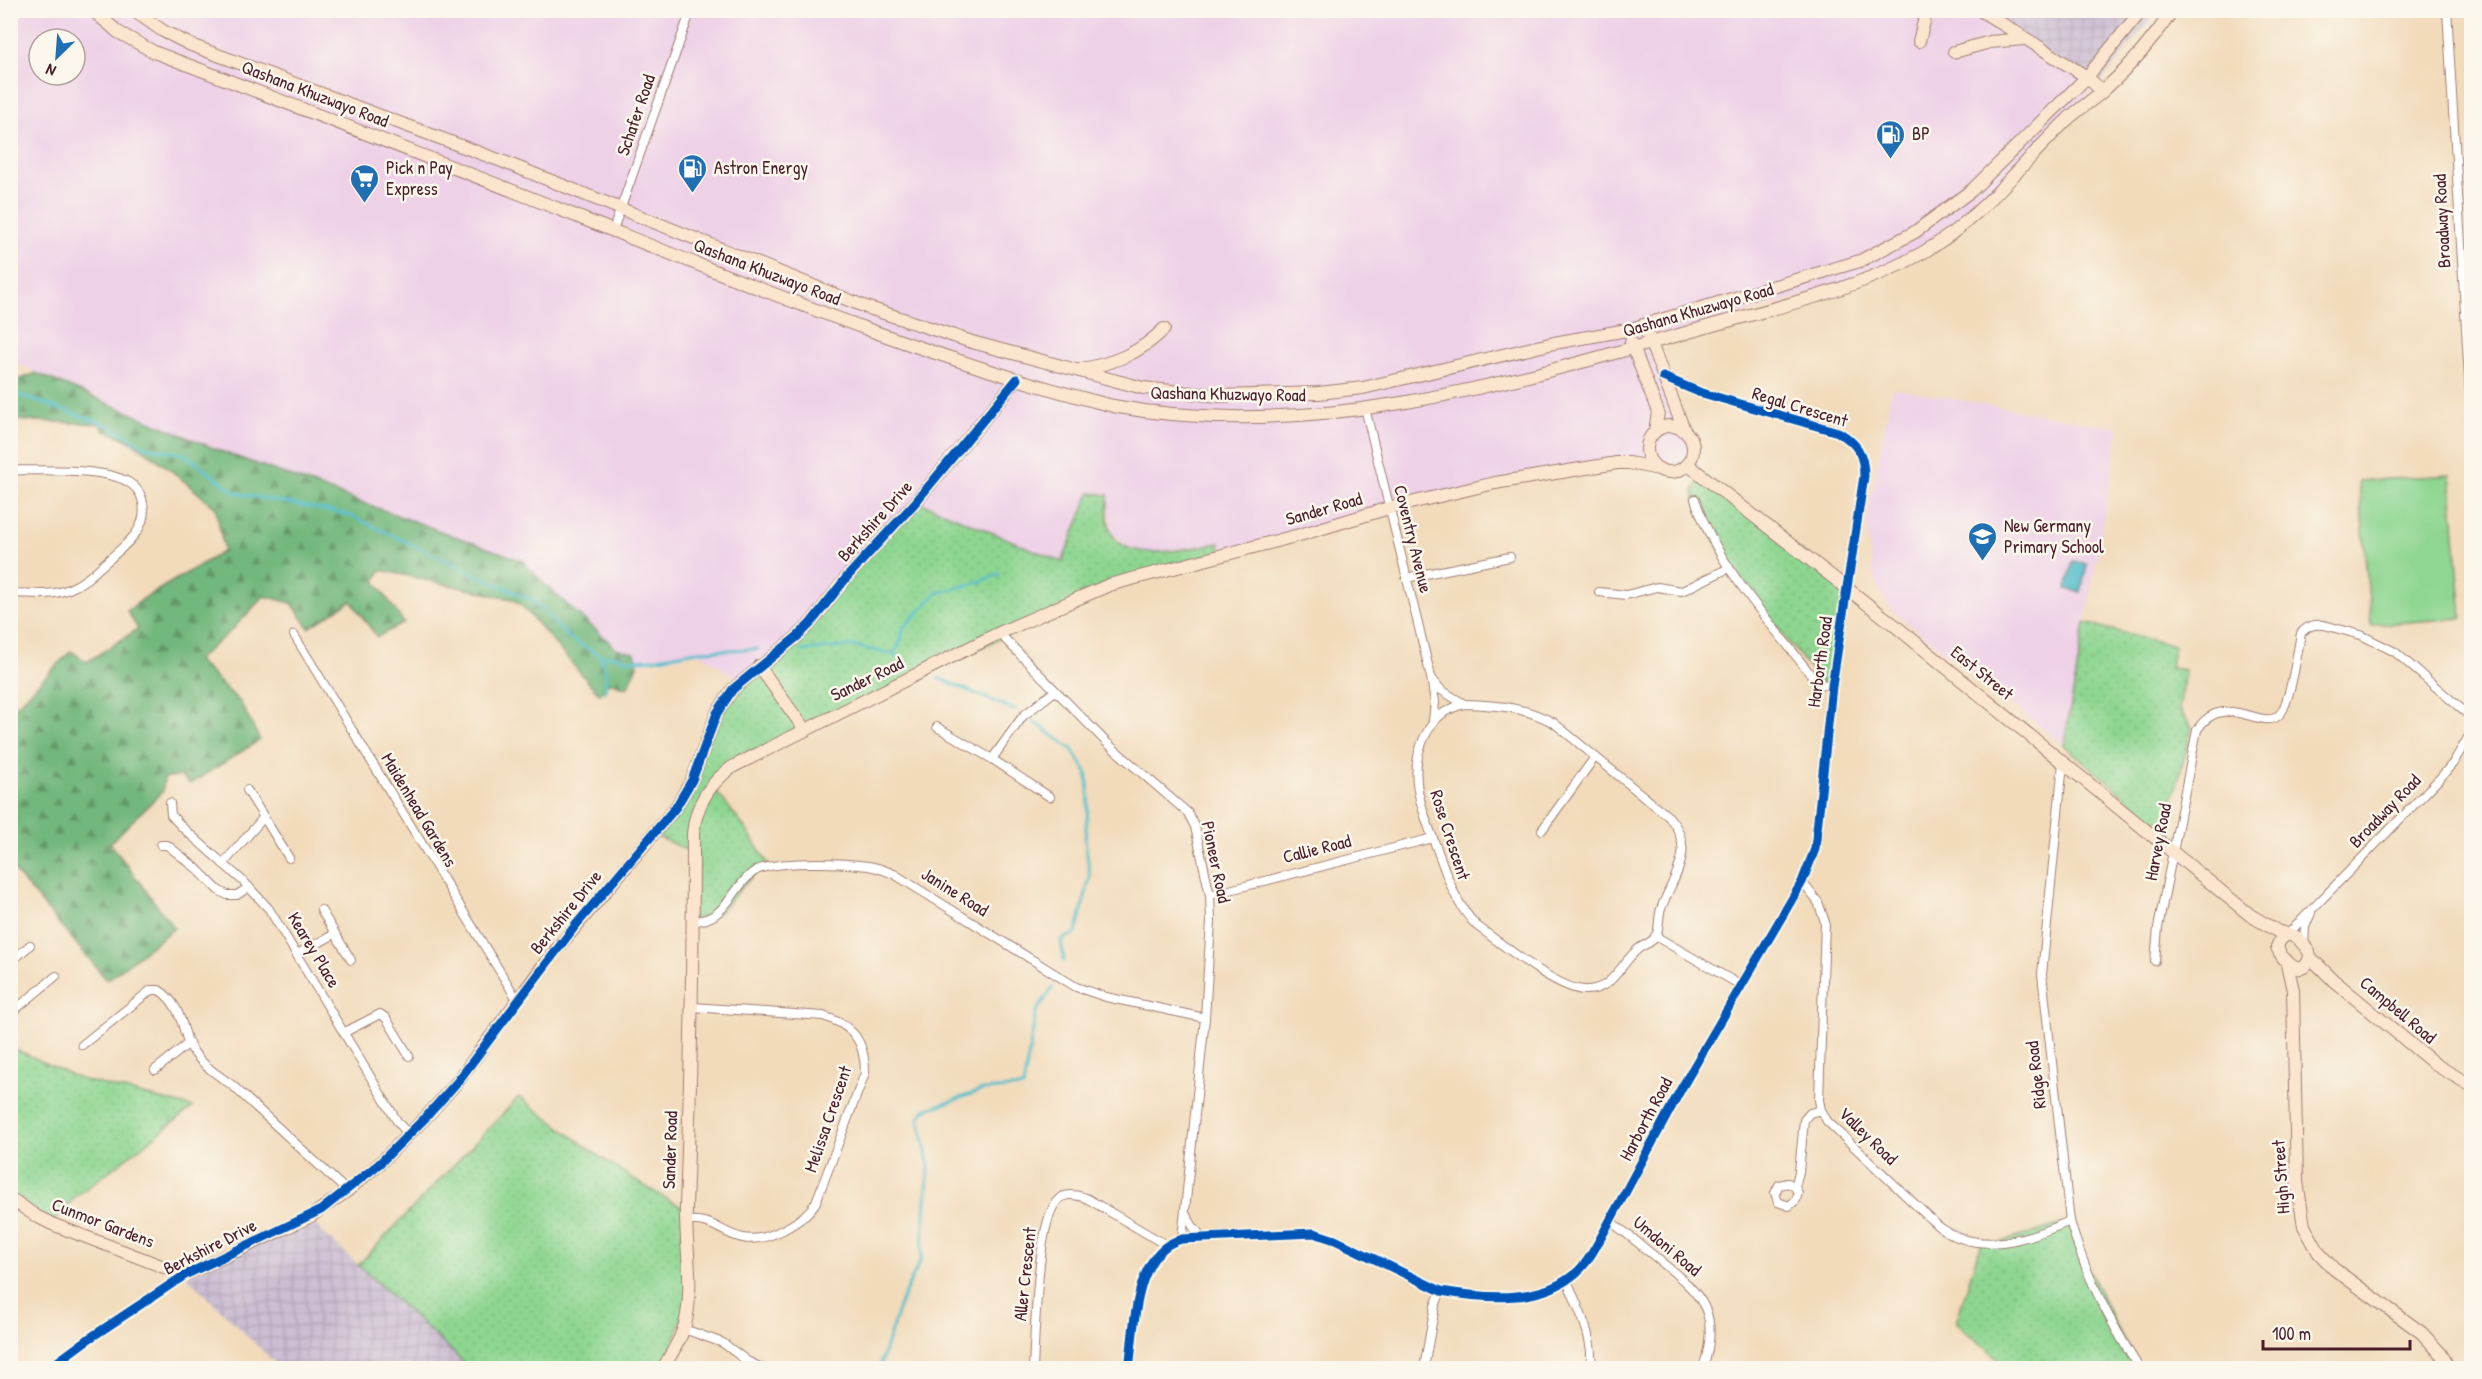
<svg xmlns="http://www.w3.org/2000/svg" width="2482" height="1379" font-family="'Patrick Hand',sans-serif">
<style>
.built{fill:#eed0e7;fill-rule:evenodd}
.industrial{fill:url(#industrial-grid)}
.green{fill:url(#green-dots);stroke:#6c7a5e;stroke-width:1.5}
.forest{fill:url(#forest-firs);stroke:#5e6b53;stroke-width:1.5}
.pitch{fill:#8ed691;stroke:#6c7a5e;stroke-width:1.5}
.water{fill:#51beca;stroke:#4e6e7a;stroke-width:1.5}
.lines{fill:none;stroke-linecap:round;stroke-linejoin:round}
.stream{stroke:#51beca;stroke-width:3}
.street-casing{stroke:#9e7d73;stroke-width:10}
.secondary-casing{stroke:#9e7d73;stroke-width:14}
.street{stroke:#fff;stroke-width:8}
.secondary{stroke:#fce5cf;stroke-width:12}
.cycleway-casing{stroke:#fbf7ec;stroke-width:13}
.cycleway{stroke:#0057b8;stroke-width:9}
.labels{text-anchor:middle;stroke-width:5;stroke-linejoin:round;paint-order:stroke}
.street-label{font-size:18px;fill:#4a1f2b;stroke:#fbf7ec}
.poi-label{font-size:18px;fill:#4a1f2b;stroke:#fbf7ec;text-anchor:start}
</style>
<defs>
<pattern id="industrial-grid" width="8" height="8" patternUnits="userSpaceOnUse" patternTransform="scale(1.5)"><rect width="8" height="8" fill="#ccbed3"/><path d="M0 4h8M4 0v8" fill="none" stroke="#b1a3b5"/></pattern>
<pattern id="green-dots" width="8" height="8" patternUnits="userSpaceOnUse" patternTransform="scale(1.5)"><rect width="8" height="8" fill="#8ed691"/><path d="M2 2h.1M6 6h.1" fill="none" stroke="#7cb77d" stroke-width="1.8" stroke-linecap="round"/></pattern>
<pattern id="forest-firs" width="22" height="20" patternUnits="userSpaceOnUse" patternTransform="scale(1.5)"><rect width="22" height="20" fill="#72b77b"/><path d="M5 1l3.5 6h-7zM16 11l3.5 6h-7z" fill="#609465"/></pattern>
</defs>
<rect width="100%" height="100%" fill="#fbf7ec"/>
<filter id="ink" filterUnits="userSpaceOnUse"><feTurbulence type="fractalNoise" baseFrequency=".0167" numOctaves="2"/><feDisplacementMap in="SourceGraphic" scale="12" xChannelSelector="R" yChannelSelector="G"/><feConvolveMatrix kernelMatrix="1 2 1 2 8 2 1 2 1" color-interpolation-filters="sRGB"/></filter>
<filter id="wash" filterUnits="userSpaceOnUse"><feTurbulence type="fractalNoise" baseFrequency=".008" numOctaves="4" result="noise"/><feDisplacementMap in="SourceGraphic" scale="24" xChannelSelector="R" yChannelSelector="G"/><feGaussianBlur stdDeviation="1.35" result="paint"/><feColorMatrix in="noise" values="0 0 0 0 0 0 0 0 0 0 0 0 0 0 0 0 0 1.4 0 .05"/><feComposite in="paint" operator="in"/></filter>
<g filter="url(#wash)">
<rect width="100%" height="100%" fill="#f2dbbb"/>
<!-- built -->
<g class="built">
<path d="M1980 10 2097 86 1965 221 1888 270 1651 342 1702 475 1687 466 1615 464 1495 484 1220 557 1219 543 1149 553 1125 546 1111 531 1108 495 1090 493 1081 511 1062 562 917 501 811 624 741 681 699 653 638 664 635 653 616 648 542 582 523 561 218 450 11 361 10 11ZM39 39H75V75H39Z"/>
<polygon points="1892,388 2119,428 2064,745 1891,610 1880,591 1873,575 1866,524"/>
</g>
<!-- industrial -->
<g class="industrial">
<polygon points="1980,11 2157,11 2097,86"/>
<polygon points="311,1216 320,1230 470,1368 280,1368 186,1276"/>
</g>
<!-- green -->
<g class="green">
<polygon points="1702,475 1847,587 1833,687 1824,686 1728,567 1695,499 1694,489"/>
<path d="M1090 493 1108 495C1108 507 1106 521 1111 532 1126 566 1192 547 1220 543V557L1110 586 745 760 712 786 745 828 769 865 761 867 718 913 693 921V853L652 834 675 807 716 713 778 653 917 501 1062 562Z"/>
<polygon points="2085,623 2175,646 2170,668 2185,670 2179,709 2192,728 2165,830 2064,745"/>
<polygon points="17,1050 80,1079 193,1107 74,1198 52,1223 11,1197 10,1057"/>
<path d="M519 1097C573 1136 626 1180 686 1209L689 1300 664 1368H470L358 1265Z"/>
<polygon points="2069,1222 2077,1248 2138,1368 2049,1368 2042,1361 2028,1368 2009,1368 1956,1323 1981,1242 1999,1243"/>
</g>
<!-- forest -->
<path class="forest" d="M36 373 218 450 523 561 542 582 616 648 635 653 638 664 627 688 609 682 600 694 589 683 523 607 512 599 381 570 375 581 404 623 377 637 351 601 309 628 292 603 264 596 233 629 197 660 240 702 260 740 190 784 181 776 164 778 163 791 110 843 174 928 107 980 11 867V711L71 651 87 662 138 629 127 611 146 597 224 551 216 508C189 486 137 437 104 431L100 424 12 420 11 379H21Z"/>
<!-- pitch -->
<polygon class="pitch" points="2450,475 2462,618 2371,625 2359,481"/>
<!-- water -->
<polygon class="water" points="2073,561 2087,564 2081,592 2066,589"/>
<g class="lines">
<!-- stream -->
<g class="stream">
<polyline points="10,392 110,426 145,447 184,454 236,493 349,515 533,601 569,638 601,656 606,676 605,692"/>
<polyline points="801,651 853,646 892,654 899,646 904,627 937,593 976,583 999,574"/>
<polyline points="892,654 905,661"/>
<polyline points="601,656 616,656 627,660 653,659 697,651 758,649"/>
<polyline points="938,678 1015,710"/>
<polyline points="1031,720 1072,749 1087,773 1089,797 1085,839 1090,877 1076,933 1061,940 1064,961"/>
<polyline points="879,1368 900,1304 921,1259 929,1166 919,1118 925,1110 983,1090 1023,1087 1036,1012 1053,987"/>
</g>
</g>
</g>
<g filter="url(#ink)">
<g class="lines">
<defs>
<g id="street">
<polyline points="2447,10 2472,429"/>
<polyline points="613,230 691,10"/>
<polyline points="1365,408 1431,677 1435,702 1433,721"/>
<path d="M10 470C41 471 103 467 128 482 135 486 140 492 142 499 151 528 125 545 106 562 95 572 84 583 69 589 50 597 31 593 10 593"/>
<path d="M1695 499C1717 567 1771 622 1814 679L1820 684 1832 686"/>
<polyline points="1406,578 1510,557"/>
<polyline points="1599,592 1626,595 1657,587 1682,591 1729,568"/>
<polyline points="999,633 1107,743 1188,813 1195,827 1210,895 1211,921 1205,1018 1182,1239"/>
<polyline points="294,635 518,1001"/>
<polyline points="1433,680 1441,690 1464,704"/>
<path d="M1464 704C1497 705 1525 707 1554 723L1669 817C1698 850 1673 876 1661 909 1658 917 1660 928 1656 936 1651 944 1644 944 1638 949 1620 964 1613 990 1586 990 1559 991 1501 943 1477 926 1455 904 1448 878 1437 849 1423 812 1405 773 1426 734 1436 716 1444 710 1464 704Z"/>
<polyline points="937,727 992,759 1050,797"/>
<polyline points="992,759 1023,716 1055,691"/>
<path d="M2063 763 2042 974 2070 1221C2086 1277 2109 1320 2139 1368"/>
<polyline points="247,790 289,858"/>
<polyline points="170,803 171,815 183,828 244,882 269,909 397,1121 408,1134"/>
<polyline points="1542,830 1595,757"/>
<polyline points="161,845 167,845 196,868 218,890 227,895 237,895 249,887"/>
<polyline points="223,864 264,817"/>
<path d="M1802 882 1818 902 1825 922 1819 1100 1821 1110 1827 1121 1938 1226C1979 1257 2028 1239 2070 1221"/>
<polyline points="1210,895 1433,838"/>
<polyline points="321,910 351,960"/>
<path d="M693 921C725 921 731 890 752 873 769 859 845 863 868 866 877 867 886 871 894 874L1076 987 1106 997 1205 1018"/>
<polyline points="2288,934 2441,777 2453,763 2472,731"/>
<polyline points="1655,936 1742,986"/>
<polyline points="2304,945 2305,927 2311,913"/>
<polyline points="297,954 335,934"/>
<path d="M2155 961 2158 928 2197 730C2224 688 2264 734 2280 714 2290 703 2298 650 2301 633 2309 625 2314 624 2324 625L2361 635 2395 652 2472 718"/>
<polyline points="10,963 30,945"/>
<polyline points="10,1014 56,976"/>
<polyline points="345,1032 380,1014 386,1018 409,1056"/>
<path d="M82 1045 151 990H159C179 1003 181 1022 188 1042 196 1061 216 1074 232 1085L347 1191"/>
<polyline points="155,1070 189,1043"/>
<polyline points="1795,1187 1788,1183 1779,1185 1775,1193 1778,1202 1789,1206 1796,1200 1798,1193 1795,1187 1799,1172 1804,1120 1810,1113 1821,1110"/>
<polyline points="1186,1215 1194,1228 1203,1238"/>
<path d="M686 1221C716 1219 719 1233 743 1238 767 1243 804 1222 816 1202L865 1073C865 1041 853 1025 823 1016L693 1007"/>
<path d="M1610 1221C1629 1235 1647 1250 1665 1265 1705 1297 1720 1316 1703 1368"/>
<path d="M1567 1280C1578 1309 1594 1336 1591 1368"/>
<polyline points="684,1329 723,1343 747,1361 762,1368"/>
<polyline points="49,1368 87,1340 185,1275"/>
<path d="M1033 1368C1035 1336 1037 1219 1058 1200 1066 1192 1078 1195 1088 1199L1166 1245"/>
<path d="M1129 1368C1135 1328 1133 1251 1182 1239L1314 1233 1335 1240 1441 1291C1482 1298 1537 1304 1572 1276 1584 1268 1591 1255 1598 1243L1681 1089 1802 882 1815 849 1832 686 1864 476C1864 454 1857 443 1838 432L1699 392 1663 377"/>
<polyline points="1424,1368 1435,1306 1441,1291"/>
</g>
<g id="secondary">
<path d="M92 10 118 32 154 52C295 106 436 160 576 216 752 286 928 359 1113 406 1312 443 1513 382 1703 328 1776 307 1855 291 1922 253 1981 220 2021 163 2070 117 2081 108 2092 100 2103 91 2130 67 2153 40 2173 10"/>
<polyline points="133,10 163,31 191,45 504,162 866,307 972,342 1143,388 1219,396 1319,393 1363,388 1554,343 1627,330 1860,261 1915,232 1972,190 2087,77 2142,10"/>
<polyline points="1980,10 2087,77 2102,91"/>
<polyline points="1919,41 1927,10"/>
<polyline points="1954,52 1990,42 2023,39"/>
<polyline points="1644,325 1684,430"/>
<polyline points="1631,342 1658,412 1655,431"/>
<path d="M1082 369C1115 363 1140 353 1164 329"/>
<circle cx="1670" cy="449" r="23"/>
<polyline points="1687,464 1893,624 2250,915 2277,931 2297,937 2309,951 2310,957 2333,980 2436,1065 2472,1086"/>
<polyline points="759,666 805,730"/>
<path d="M2286 935 2280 940 2277 947C2282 961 2303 981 2310 957"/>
<polyline points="2286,960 2293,990 2297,1182 2304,1226 2319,1253 2334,1269 2422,1333 2441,1354 2449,1368"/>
<polyline points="10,1198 36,1216 52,1224 185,1275 311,1216 347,1191 379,1164 426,1117 458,1081 546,962 676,807 692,780 717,713 733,689 798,636 810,624 847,577 914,504 1017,379"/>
<path d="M663 1368C673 1351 684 1335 687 1315 693 1279 685 1242 686 1206 691 1081 693 957 693 833 696 804 710 782 734 766L999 633 1109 585 1303 534 1389 508 1495 483 1617 463H1629L1659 469"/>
</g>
</defs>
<!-- street casing -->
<use href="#street" class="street-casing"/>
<!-- secondary casing -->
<use href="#secondary" class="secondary-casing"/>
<!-- street -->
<use href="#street" class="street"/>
<!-- secondary -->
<use href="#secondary" class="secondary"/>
<defs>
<g id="cycleway">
<polyline points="49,1368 87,1340 185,1275 321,1210 379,1164 426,1117 458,1081 575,926 676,807 692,780 717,713 733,689 798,636 810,624 847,577 914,504 1017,379"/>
<path d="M1129 1368C1135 1328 1133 1251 1182 1239L1314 1233 1335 1240 1441 1291C1482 1298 1537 1304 1572 1276 1584 1268 1591 1255 1598 1243L1681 1089 1802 882 1815 849 1832 686 1864 476C1864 454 1857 443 1838 432L1699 392 1663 377"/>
</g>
</defs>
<!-- cycleway casing -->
<use href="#cycleway" class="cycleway-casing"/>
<!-- cycleway -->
<use href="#cycleway" class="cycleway"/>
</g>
</g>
<!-- icons -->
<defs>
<symbol id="fuel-pin" viewBox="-11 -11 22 30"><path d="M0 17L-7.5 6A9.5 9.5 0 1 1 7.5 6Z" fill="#1f6fb2" stroke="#fbf7ec"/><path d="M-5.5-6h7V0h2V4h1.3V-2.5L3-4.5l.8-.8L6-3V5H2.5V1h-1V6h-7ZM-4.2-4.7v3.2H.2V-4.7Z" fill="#fff"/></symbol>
<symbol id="supermarket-pin" viewBox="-11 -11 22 30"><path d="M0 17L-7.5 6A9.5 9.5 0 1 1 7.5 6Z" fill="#1f6fb2" stroke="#fbf7ec"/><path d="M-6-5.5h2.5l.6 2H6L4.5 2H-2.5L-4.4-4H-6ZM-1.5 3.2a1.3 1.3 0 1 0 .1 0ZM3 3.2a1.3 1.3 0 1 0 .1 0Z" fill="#fff"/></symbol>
<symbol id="school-pin" viewBox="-11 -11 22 30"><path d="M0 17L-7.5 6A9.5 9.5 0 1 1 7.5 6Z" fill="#1f6fb2" stroke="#fbf7ec"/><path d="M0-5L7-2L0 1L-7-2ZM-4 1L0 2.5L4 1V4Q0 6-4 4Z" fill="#fff"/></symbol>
</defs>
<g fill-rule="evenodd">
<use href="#fuel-pin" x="1874" y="118" width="33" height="45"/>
<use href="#fuel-pin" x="676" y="152" width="33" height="45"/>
<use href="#supermarket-pin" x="348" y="162" width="33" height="45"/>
<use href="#school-pin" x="1966" y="520" width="33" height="45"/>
</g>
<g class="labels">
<!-- street labels -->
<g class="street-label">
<text transform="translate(315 94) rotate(21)" y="6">Qashana Khuzwayo Road</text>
<text transform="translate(636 115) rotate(-71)" y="6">Schafer Road</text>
<text transform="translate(2442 221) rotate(-93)" y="6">Broadway Road</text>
<text transform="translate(767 272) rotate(21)" y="6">Qashana Khuzwayo Road</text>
<text transform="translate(1698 310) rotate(-16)" y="6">Qashana Khuzwayo Road</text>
<text transform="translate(1228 394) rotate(1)" y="6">Qashana Khuzwayo Road</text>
<text transform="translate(1800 407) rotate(17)" y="6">Regal Crescent</text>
<text transform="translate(1324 509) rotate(-16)" y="6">Sander Road</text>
<text transform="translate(875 521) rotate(-48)" y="6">Berkshire Drive</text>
<text transform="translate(1413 539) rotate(76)" y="6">Coventry Avenue</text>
<text transform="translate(1820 662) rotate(-82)" y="6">Harborth Road</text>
<text transform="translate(1982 673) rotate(39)" y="6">East Street</text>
<text transform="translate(867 679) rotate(-26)" y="6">Sander Road</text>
<text transform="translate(419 810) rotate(59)" y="6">Maidenhead Gardens</text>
<text transform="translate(2385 811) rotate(-46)" y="6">Broadway Road</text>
<text transform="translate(1450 835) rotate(72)" y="6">Rose Crescent</text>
<text transform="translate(2158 842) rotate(-79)" y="6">Harvey Road</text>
<text transform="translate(1317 849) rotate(-14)" y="6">Callie Road</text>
<text transform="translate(1216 862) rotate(78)" y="6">Pioneer Road</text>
<text transform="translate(955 892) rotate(32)" y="6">Janine Road</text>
<text transform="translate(566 912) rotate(-51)" y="6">Berkshire Drive</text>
<text transform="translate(314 950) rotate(59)" y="6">Kearey Place</text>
<text transform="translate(2398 1010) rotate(40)" y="6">Campbell Road</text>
<text transform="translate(2036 1075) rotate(-97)" y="6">Ridge Road</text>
<text transform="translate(828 1119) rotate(-71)" y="6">Melissa Crescent</text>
<text transform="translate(1646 1119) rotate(-62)" y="6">Harborth Road</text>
<text transform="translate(1868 1136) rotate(44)" y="6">Valley Road</text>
<text transform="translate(670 1150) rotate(-88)" y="6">Sander Road</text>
<text transform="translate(2281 1177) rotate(-94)" y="6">High Street</text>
<text transform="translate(103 1223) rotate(21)" y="6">Cunmor Gardens</text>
<text transform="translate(1667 1246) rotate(40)" y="6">Umdoni Road</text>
<text transform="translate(210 1247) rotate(-27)" y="6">Berkshire Drive</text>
<text transform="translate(1025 1274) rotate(-84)" y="6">Aller Crescent</text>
</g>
<!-- poi labels -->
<g class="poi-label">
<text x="1912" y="140">BP</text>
<text x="386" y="174">Pick n Pay<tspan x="386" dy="21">Express</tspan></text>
<text x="714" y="174">Astron Energy</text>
<text x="2004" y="532">New Germany<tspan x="2004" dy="21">Primary School</tspan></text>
</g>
</g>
<!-- margin -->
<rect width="2482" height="1379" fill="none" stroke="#fbf7ec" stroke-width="36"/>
<!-- north arrow -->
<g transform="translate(57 57) rotate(205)"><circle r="28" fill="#fbf7ec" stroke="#b4a19f" stroke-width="1.5"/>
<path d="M0-4.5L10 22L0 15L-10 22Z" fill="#1f6fb2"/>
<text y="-9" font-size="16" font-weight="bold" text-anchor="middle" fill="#4a1f2b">N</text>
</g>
<!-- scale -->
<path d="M2263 1340v9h147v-9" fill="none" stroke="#4a1f2b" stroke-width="3"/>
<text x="2272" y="1340" font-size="18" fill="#4a1f2b" stroke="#fbf7ec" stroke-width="4.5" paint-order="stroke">100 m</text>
</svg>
